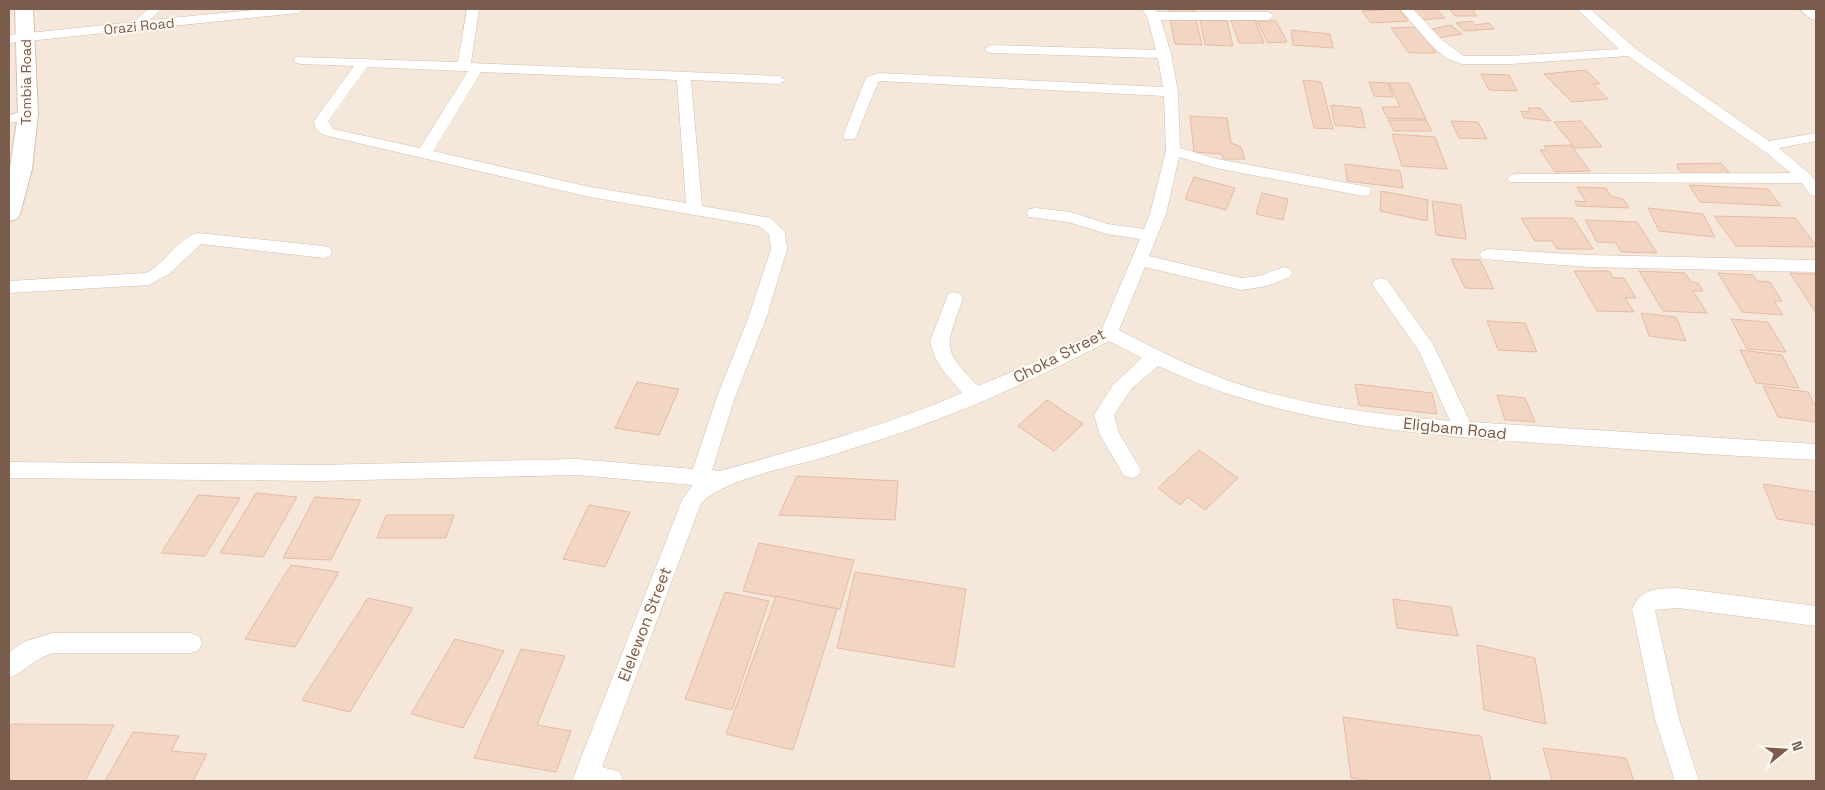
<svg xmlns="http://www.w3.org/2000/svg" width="1825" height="790" font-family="'Space Grotesk',sans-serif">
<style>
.residential{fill:#f5e8da}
.building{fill:#f3d5c3;stroke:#e6bba3}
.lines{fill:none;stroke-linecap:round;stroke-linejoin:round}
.street-casing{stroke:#d1beb0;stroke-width:1}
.secondary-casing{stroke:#d6c0b0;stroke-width:2}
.street{fill:#fff;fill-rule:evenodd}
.secondary{fill:#fff;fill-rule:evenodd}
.labels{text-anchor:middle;stroke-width:4;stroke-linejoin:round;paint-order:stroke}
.far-street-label{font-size:14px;fill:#7a5c4d;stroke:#fffaf3}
.street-label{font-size:16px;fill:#7a5c4d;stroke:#fffaf3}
</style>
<rect width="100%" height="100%" fill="#fdf6ec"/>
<!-- residential -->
<rect class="residential" x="9" y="9" width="1807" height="772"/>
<!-- building -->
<g class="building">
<polygon points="1167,9 1193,9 1195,12 1170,14"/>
<polygon points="1399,9 1408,21 1371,23 1362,11"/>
<polygon points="1410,9 1436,9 1445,18 1421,20"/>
<polygon points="1450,9 1472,9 1477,16 1455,16"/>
<polygon points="1170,19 1196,20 1202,45 1175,44"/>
<polygon points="1200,20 1227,21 1233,46 1205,45"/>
<polygon points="1231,20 1255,20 1264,43 1239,43"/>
<polygon points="1257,21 1276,21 1287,42 1268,43"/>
<polygon points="1472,21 1475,25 1489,23 1494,29 1464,31 1456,23"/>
<polygon points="1451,25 1462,34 1438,38 1432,29"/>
<polygon points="1418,27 1436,53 1409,53 1391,28"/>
<polygon points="1291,30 1330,34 1333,48 1293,45"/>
<polygon points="1586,70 1600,84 1593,84 1608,99 1572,102 1544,74"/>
<polygon points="1481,74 1509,75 1517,91 1489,90"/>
<polygon points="1303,80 1321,82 1333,129 1314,128"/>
<polygon points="1369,82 1388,83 1393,97 1374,96"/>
<polygon points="1389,83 1409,83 1426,119 1387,118 1382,107 1400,107"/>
<polygon points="1331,105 1361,108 1365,128 1335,125"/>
<polygon points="1528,108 1540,108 1551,121 1524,118 1521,111 1530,112"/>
<polygon points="1190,116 1227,118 1231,143 1241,147 1245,159 1224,159 1221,154 1194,152"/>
<polygon points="1388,120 1426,120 1432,131 1394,131"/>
<polygon points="1451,121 1478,122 1487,139 1459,138"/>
<polygon points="1581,121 1602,147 1575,148 1554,122"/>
<polygon points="1392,134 1435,137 1447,169 1402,166"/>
<polygon points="1571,145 1590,171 1555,172 1540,150 1547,150 1544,146"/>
<polygon points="1721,163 1730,174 1684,174 1678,169 1677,164"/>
<polygon points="1345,164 1400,171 1403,188 1347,181"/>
<polygon points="1194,177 1235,188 1226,210 1185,199"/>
<polygon points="1689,185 1768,189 1781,206 1700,202"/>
<polygon points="1577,187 1606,188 1611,196 1623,199 1629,208 1577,206 1575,201 1586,202"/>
<polygon points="1381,191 1428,200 1427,221 1380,211"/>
<polygon points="1262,193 1288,199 1283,220 1256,214"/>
<polygon points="1432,201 1461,205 1466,239 1436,235"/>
<polygon points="1648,208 1703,214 1715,237 1659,231"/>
<polygon points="1714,216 1795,218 1816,245 1816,247 1736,246"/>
<polygon points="1521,218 1573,218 1593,249 1557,249 1552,241 1535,241"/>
<polygon points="1585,220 1637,222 1657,253 1621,252 1616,243 1597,242"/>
<polygon points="1451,259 1480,260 1494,289 1465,288"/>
<polygon points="1574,271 1609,271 1613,278 1624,278 1636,298 1625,298 1634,312 1597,311"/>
<polygon points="1639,271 1685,273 1691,282 1698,283 1703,291 1693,291 1707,313 1663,311"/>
<polygon points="1718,273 1753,275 1757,281 1770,282 1782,301 1774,301 1783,315 1742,312"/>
<polygon points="1790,273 1816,274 1816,313"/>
<polygon points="1641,313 1676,317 1686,341 1649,336"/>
<polygon points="1731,319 1768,322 1786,352 1747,349"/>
<polygon points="1487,321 1525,323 1537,352 1498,350"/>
<polygon points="1740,350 1782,355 1799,388 1756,383"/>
<polygon points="637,382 679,389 659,435 615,428"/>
<polygon points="1355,384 1432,393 1437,414 1359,405"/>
<polygon points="1763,386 1808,392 1816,407 1816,422 1778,417"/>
<polygon points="1497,395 1525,398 1535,422 1505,420"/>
<polygon points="1047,400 1083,424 1054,451 1018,426"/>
<polygon points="1199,450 1238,478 1205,510 1188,497 1180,505 1158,488"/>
<polygon points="797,476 898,481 895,520 779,515"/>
<polygon points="1763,484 1816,492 1816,525 1777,519"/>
<polygon points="256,493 297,497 263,557 220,553"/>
<polygon points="198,495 240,498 205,556 161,553"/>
<polygon points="315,497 361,500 331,560 283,558"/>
<polygon points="589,505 630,512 605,567 563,559"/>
<polygon points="386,515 454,515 446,538 377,538"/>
<polygon points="759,543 854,560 840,609 743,591"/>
<polygon points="291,565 339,572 295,647 245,639"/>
<polygon points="855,572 966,589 954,667 837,648"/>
<polygon points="725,592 769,601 732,710 685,699"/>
<polygon points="776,596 837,609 793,750 726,734"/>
<polygon points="368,598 413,608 350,712 302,700"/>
<polygon points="1393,599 1451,607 1458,636 1397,628"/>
<polygon points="455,639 504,651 463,728 411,714"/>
<polygon points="1477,645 1535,658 1546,724 1484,710"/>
<polygon points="521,649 565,656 537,725 571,731 556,772 474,758"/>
<polygon points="1343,717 1481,736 1491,781 1373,781 1351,778"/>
<polygon points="12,724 114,725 85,781 9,781 9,729"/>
<polygon points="133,732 179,736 171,751 207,754 193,781 105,781"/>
<polygon points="1543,748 1626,758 1634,781 1552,781"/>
</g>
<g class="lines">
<defs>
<g id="street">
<polygon points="148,9 161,9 150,20 263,9 304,9 298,13 9,43 9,35 134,22"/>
<path d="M467 9H479L471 63 779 76 786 80 779 84 691 80 702 206 770 218 785 232 787 249 767 316 735 397 712 470 720 471C801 448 884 427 962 393L942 369 935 357 930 342 948 294 954 292 960 294 963 298C946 347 940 347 978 386L1042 359 1102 329 1140 239 1107 234 1068 222 1029 217 1027 213 1029 209 1035 208 1070 212 1108 224 1144 229 1150 214 1166 151 1164 96 881 81 878 82 855 139H845L843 136 865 80 867 77 879 73 1163 87 1158 58 991 53 984 49 991 45 1156 50 1147 16 1142 9H1154L1157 12H1268L1274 16 1268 20H1161L1171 54 1178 92 1180 148 1217 159 1363 186 1369 187 1371 191 1369 195 1363 196 1216 168 1179 157 1166 214 1149 256 1241 278 1259 276 1284 267 1290 269 1292 273 1290 277 1267 286 1241 290 1145 267 1119 330C1162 353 1205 374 1251 388 1315 407 1383 415 1450 421L1419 351 1372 284 1375 280 1381 278 1387 280 1433 344 1470 422 1816 444V460C1735 456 1653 451 1571 445 1429 436 1288 427 1158 366L1132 388 1114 415 1119 433 1141 470 1138 476 1131 478 1124 476 1100 435 1094 415 1113 385 1142 358 1109 341C1058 367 1007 392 954 413 914 429 873 442 832 455 796 466 726 478 701 503L602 767 620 772 623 781H572L683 498 693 485 577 475 319 481 9 478V462L319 465 577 459 693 469 717 397 749 316 771 249 769 234 759 226 590 197 328 136C320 134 315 129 314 121L354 66 301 64 296 63 294 60 296 57 458 62ZM367 67 464 71H468L420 148 333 129 328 121ZM481 72 677 80 686 203 590 187 433 151Z"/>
<polygon points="1400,9 1413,9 1442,40 1464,56 1511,56 1619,49 1577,9 1590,9 1636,49 1769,141 1816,133 1816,141 1779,148 1811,175 1816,181 1816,196 1810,195 1802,183 1510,182 1507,179 1510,176 1515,174 1791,173 1768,154 1628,56 1511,64 1462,64 1448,59 1432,46"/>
<polygon points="1799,9 1813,9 1816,11 1816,20 1811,19"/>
<polygon points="28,110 33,111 35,114 33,117 9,123 9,115"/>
<path d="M198 233 324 246 330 248 332 252 330 256 324 258 201 244 169 274 149 285 9 293V281L146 273C166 263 176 239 198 233Z"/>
<polygon points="1488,249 1589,255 1816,260 1816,272 1589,267 1482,259 1480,255 1482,251"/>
<path d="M1678 588 1816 606V626L1678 608 1655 610 1679 719 1699 781H1675L1655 719 1632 609C1642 587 1657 589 1678 588Z"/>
<path d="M53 633H191L199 636 202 643 199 650 191 653H53C34 658 25 672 9 678V652L26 641Z"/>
</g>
<polygon id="secondary" points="15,9 33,9 38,114 32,169 20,214 17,219 9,221 9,175 18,114"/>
</defs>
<!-- street casing -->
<use href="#street" class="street-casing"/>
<!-- secondary casing -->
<use href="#secondary" class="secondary-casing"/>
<!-- street -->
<use href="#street" class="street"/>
<!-- secondary -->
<use href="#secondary" class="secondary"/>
</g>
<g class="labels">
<!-- far-street labels -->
<g class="far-street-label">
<text transform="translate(139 26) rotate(-6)" y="5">Orazi Road</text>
<text transform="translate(26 82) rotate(-90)" y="5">Tombia Road</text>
</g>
<!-- street labels -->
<g class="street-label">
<text transform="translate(1059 355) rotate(-27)" y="6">Choka Street</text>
<text transform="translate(1455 428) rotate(6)" y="6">Eligbam Road</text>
<text transform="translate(644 624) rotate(-69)" y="6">Elelewon Street</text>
</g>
</g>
<!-- border -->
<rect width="1825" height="790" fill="none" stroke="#7a5c4d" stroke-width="20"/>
<!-- north arrow -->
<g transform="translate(1785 750) rotate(72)" stroke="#fffaf3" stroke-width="4" paint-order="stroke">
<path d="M0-4L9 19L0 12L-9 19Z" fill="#7a5c4d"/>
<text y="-8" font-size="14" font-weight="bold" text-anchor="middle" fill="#7a5c4d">N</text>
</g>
</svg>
